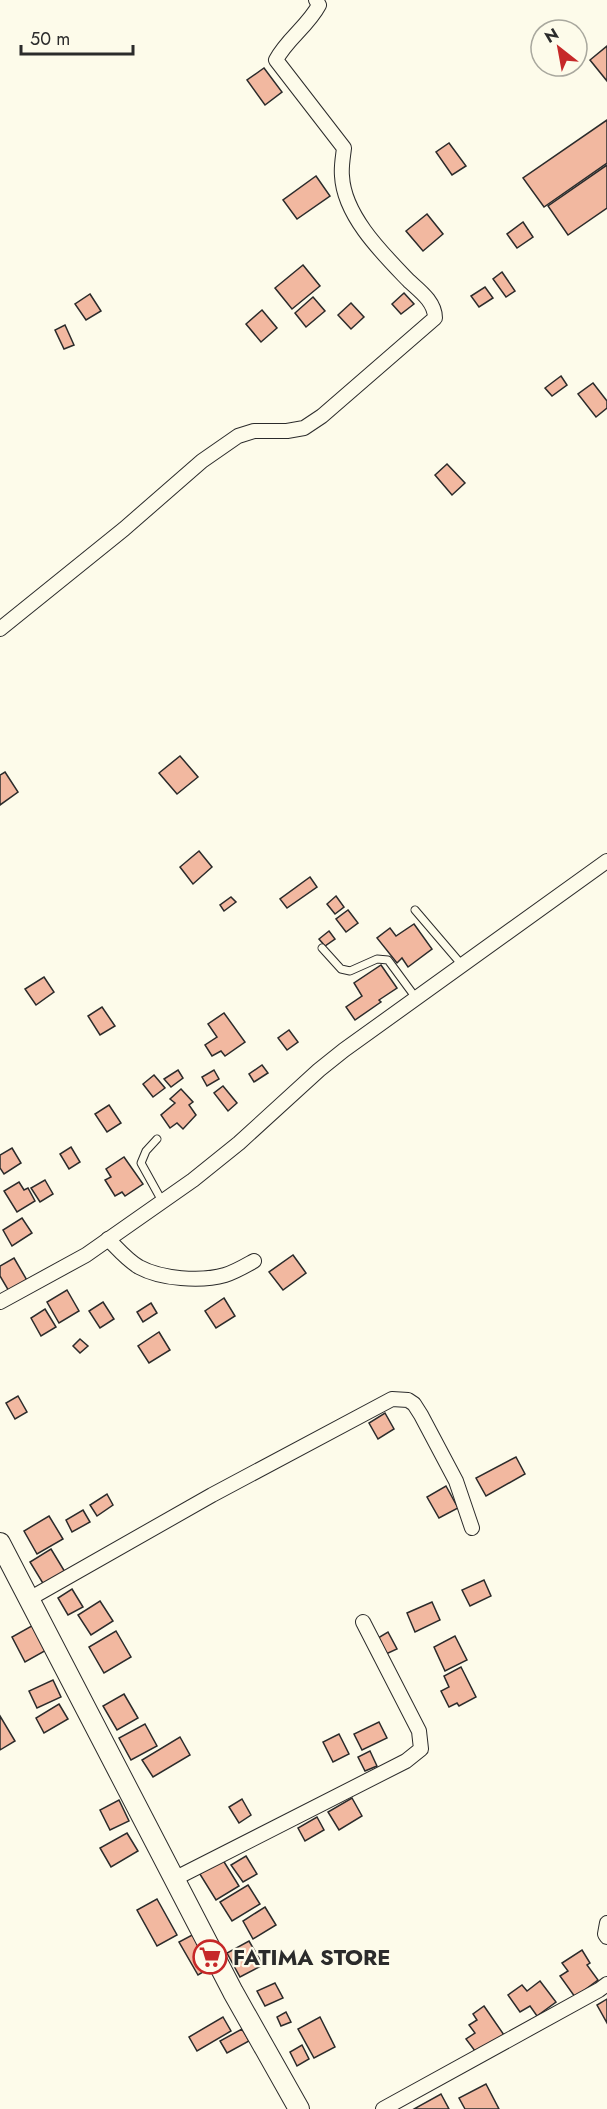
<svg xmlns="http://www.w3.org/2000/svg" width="607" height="2109" font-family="Jost,sans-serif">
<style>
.building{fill:#f2b8a0;stroke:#2b2b2b;stroke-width:1.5}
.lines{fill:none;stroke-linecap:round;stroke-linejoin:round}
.lane-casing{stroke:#2b2b2b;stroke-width:9}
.street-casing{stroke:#2b2b2b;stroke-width:16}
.secondary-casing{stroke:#2b2b2b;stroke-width:22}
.lane{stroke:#fdfbea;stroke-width:7}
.street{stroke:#fdfbea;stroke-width:14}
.secondary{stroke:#fdfbea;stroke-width:20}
.labels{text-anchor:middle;stroke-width:4.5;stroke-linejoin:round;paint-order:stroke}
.poi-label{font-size:22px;font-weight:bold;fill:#2b2b2b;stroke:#fdfbea;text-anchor:start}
</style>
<rect width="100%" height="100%" fill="#fdfbea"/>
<!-- building -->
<g class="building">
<polygon points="607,46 607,81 590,60"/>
<polygon points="264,68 282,92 265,105 247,80"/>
<polygon points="607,120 607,163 544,207 523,178"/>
<polygon points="449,143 466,166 452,175 436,152"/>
<polygon points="607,165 607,208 568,235 548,206"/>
<polygon points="316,176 330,196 297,219 283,200"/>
<polygon points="427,214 443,234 423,251 406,231"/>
<polygon points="523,222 533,237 517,248 507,234"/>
<polygon points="303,265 320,286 292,309 275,288"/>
<polygon points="502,272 515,291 506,297 493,279"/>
<polygon points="485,287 493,298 479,307 471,296"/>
<polygon points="404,293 414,304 401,314 392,304"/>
<polygon points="90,294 101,311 86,320 75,304"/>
<polygon points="313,297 325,311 306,327 295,313"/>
<polygon points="351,303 364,317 351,329 338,315"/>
<polygon points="262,310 277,328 261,342 246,324"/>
<polygon points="65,325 74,345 64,349 55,330"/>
<polygon points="561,376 567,385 552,396 545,388"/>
<polygon points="593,383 607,401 607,408 596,417 578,394"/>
<polygon points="447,464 465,483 452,495 435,475"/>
<polygon points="180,756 198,777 177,794 159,773"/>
<polygon points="5,772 18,792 0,805 0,775"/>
<polygon points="199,851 212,867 193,884 180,867"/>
<polygon points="310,877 317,887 287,908 280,899"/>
<polygon points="336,896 344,907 335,914 327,904"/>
<polygon points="231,897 236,902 224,911 220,905"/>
<polygon points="348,910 358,923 346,932 336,919"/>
<polygon points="414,924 432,949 408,967 402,958 397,963 377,938 390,928 396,936"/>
<polygon points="329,931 335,939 325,946 319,939"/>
<polygon points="381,965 397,988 379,1000 381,1002 355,1020 346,1007 362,996 354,983"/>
<polygon points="44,977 54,992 36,1005 25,989"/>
<polygon points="102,1007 115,1026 100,1035 88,1016"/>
<polygon points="224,1013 245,1042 225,1056 221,1051 212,1056 205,1045 217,1037 208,1024"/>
<polygon points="289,1030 298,1042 287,1050 278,1038"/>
<polygon points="262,1065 268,1073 254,1082 249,1074"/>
<polygon points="178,1070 183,1078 171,1087 164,1079"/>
<polygon points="214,1070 219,1079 207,1086 202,1077"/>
<polygon points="154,1075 165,1088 153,1097 143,1084"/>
<polygon points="223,1086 237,1103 228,1111 214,1093"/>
<polygon points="181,1089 193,1102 189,1105 196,1115 183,1129 177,1123 170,1128 161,1115 175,1103 170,1099"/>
<polygon points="109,1105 121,1123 107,1132 95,1114"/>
<polygon points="71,1147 80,1162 69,1169 60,1154"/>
<polygon points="12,1148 21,1163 4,1174 0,1168 0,1155"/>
<polygon points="124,1157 143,1184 125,1196 122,1192 115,1196 105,1180 111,1177 106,1169"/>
<polygon points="45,1180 53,1194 40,1202 31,1188"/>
<polygon points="19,1182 24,1190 28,1188 35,1201 17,1212 4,1191"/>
<polygon points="22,1218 32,1233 12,1246 3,1230"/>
<polygon points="293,1255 306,1273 283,1290 269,1272"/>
<polygon points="14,1258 28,1282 10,1293 0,1276 0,1266"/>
<polygon points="67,1290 79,1311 59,1323 47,1302"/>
<polygon points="224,1298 235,1316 216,1328 205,1311"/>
<polygon points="103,1302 114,1319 100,1328 89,1311"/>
<polygon points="151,1303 157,1313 143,1322 137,1312"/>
<polygon points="45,1309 56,1327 41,1336 31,1318"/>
<polygon points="159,1332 170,1350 149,1363 138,1346"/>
<polygon points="80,1339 88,1346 80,1353 73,1346"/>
<polygon points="18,1396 27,1412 15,1419 6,1403"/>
<polygon points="385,1413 394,1429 378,1439 369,1423"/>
<polygon points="516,1457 525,1474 486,1496 476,1478"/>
<polygon points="446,1486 458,1508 439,1518 427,1497"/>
<polygon points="107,1494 113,1505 97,1516 90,1505"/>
<polygon points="83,1510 90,1522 72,1532 66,1520"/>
<polygon points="49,1516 63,1539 37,1554 24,1531"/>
<polygon points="51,1549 65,1572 44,1585 30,1562"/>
<polygon points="484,1580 491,1596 470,1606 462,1590"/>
<polygon points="72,1589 83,1607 68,1615 58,1598"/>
<polygon points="100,1601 113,1621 91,1635 78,1615"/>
<polygon points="432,1602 440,1620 415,1632 407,1613"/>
<polygon points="37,1623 50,1648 25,1662 12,1637"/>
<polygon points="116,1631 131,1657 104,1673 89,1647"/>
<polygon points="388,1632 397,1649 386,1654 378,1638"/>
<polygon points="455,1636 467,1660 445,1671 434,1647"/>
<polygon points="461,1667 476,1697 459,1706 457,1703 449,1707 441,1691 449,1687 444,1676"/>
<polygon points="53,1680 61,1697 37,1708 29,1691"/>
<polygon points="124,1694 138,1718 117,1730 103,1706"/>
<polygon points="59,1704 68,1719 44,1733 36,1718"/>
<polygon points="0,1716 15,1741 0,1750"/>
<polygon points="379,1722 387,1738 362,1750 354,1734"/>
<polygon points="145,1724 157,1746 131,1760 119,1738"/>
<polygon points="339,1734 349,1754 333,1762 323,1742"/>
<polygon points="180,1737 190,1755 153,1777 142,1760"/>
<polygon points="370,1751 377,1766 365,1771 358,1757"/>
<polygon points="352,1798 362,1816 339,1830 328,1812"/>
<polygon points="242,1799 251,1815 239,1823 229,1807"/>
<polygon points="119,1800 129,1821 110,1830 100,1810"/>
<polygon points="317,1817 324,1830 305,1841 298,1828"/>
<polygon points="127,1833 138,1851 111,1867 100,1848"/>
<polygon points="246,1856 257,1874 243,1882 231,1865"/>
<polygon points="221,1857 239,1886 216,1900 198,1871"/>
<polygon points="248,1885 260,1904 232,1921 220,1902"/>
<polygon points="157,1899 177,1935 157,1946 137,1910"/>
<polygon points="265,1907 276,1925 253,1939 243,1921"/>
<polygon points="196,1933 215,1965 198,1975 179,1942"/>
<polygon points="249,1941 263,1965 240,1977 227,1953"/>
<polygon points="582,1950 590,1963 587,1965 598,1980 575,1997 560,1976 568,1971 562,1963"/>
<polygon points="540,1981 556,2002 537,2016 530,2006 520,2012 508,1995 522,1985 527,1991"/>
<polygon points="275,1983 283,1998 265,2006 257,1991"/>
<polygon points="607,1999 607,2023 597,2005"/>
<polygon points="484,2006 504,2035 478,2055 466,2039 475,2033 469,2025 477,2020 473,2014"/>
<polygon points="286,2012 291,2022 281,2026 277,2017"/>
<polygon points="223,2017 231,2031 197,2051 189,2037"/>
<polygon points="320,2017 335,2047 314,2058 298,2029"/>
<polygon points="242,2029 249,2041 227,2053 220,2041"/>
<polygon points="302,2045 309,2059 297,2066 290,2052"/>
<polygon points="486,2084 499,2109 465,2109 459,2098"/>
<polygon points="441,2094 449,2109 414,2109"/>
</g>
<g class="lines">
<defs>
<g id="lane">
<polyline points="415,910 462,965"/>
<polyline points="322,948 341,969 350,971 377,959 388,960 416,998"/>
<polyline points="157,1139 146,1151 141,1163 162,1201"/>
</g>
<g id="street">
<path d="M0 629 124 529 202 461 238 436 254 431H287L304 428 322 416 435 318C435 302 420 291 409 281 383 254 344 216 342 176 341 167 343 157 344 148L276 60C287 39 308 26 319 5L316 0"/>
<path d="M108 1239C118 1249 127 1260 139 1267 161 1279 201 1282 225 1275 235 1272 245 1266 254 1261"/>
<polyline points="0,1302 86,1255 193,1180 239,1143 319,1070 344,1050 607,861"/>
<polyline points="29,1599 212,1495 392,1399 408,1400 414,1404 421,1415 456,1481 472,1528"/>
<polyline points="174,1879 406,1761 421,1749 419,1731 363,1622"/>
<polyline points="607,1923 605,1934 607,1937"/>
<polyline points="383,2109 599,1990 607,1984"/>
</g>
<polyline id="secondary" points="0,1543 233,1992 299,2109"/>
</defs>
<!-- lane casing -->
<use href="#lane" class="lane-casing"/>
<!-- street casing -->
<use href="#street" class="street-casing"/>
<!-- secondary casing -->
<use href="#secondary" class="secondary-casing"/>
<!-- lane -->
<use href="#lane" class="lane"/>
<!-- street -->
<use href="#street" class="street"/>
<!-- secondary -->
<use href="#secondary" class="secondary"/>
</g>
<!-- icons -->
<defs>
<symbol id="supermarket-ring" viewBox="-11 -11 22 22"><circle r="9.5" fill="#fdfbea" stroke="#c62828" stroke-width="1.5"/><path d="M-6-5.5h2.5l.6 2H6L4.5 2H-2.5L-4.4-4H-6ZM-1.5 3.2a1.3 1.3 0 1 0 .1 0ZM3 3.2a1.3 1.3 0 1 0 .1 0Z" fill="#c62828"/></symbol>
</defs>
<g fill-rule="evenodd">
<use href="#supermarket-ring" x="191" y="1938" width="38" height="38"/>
</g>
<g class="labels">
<!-- poi labels -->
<g class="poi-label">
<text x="233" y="1965">FATIMA STORE</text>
</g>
</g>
<!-- north arrow -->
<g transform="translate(559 48) rotate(329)"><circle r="28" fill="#fdfbea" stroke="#a9a89e" stroke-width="1.5"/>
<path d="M0-4.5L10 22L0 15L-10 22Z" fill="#c62828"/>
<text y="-9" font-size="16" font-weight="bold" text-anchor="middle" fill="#2b2b2b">N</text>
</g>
<!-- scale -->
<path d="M21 45v9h112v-9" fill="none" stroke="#2b2b2b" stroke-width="3"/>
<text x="30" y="45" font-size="18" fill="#2b2b2b" stroke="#fdfbea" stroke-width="4.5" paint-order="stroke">50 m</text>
</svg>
